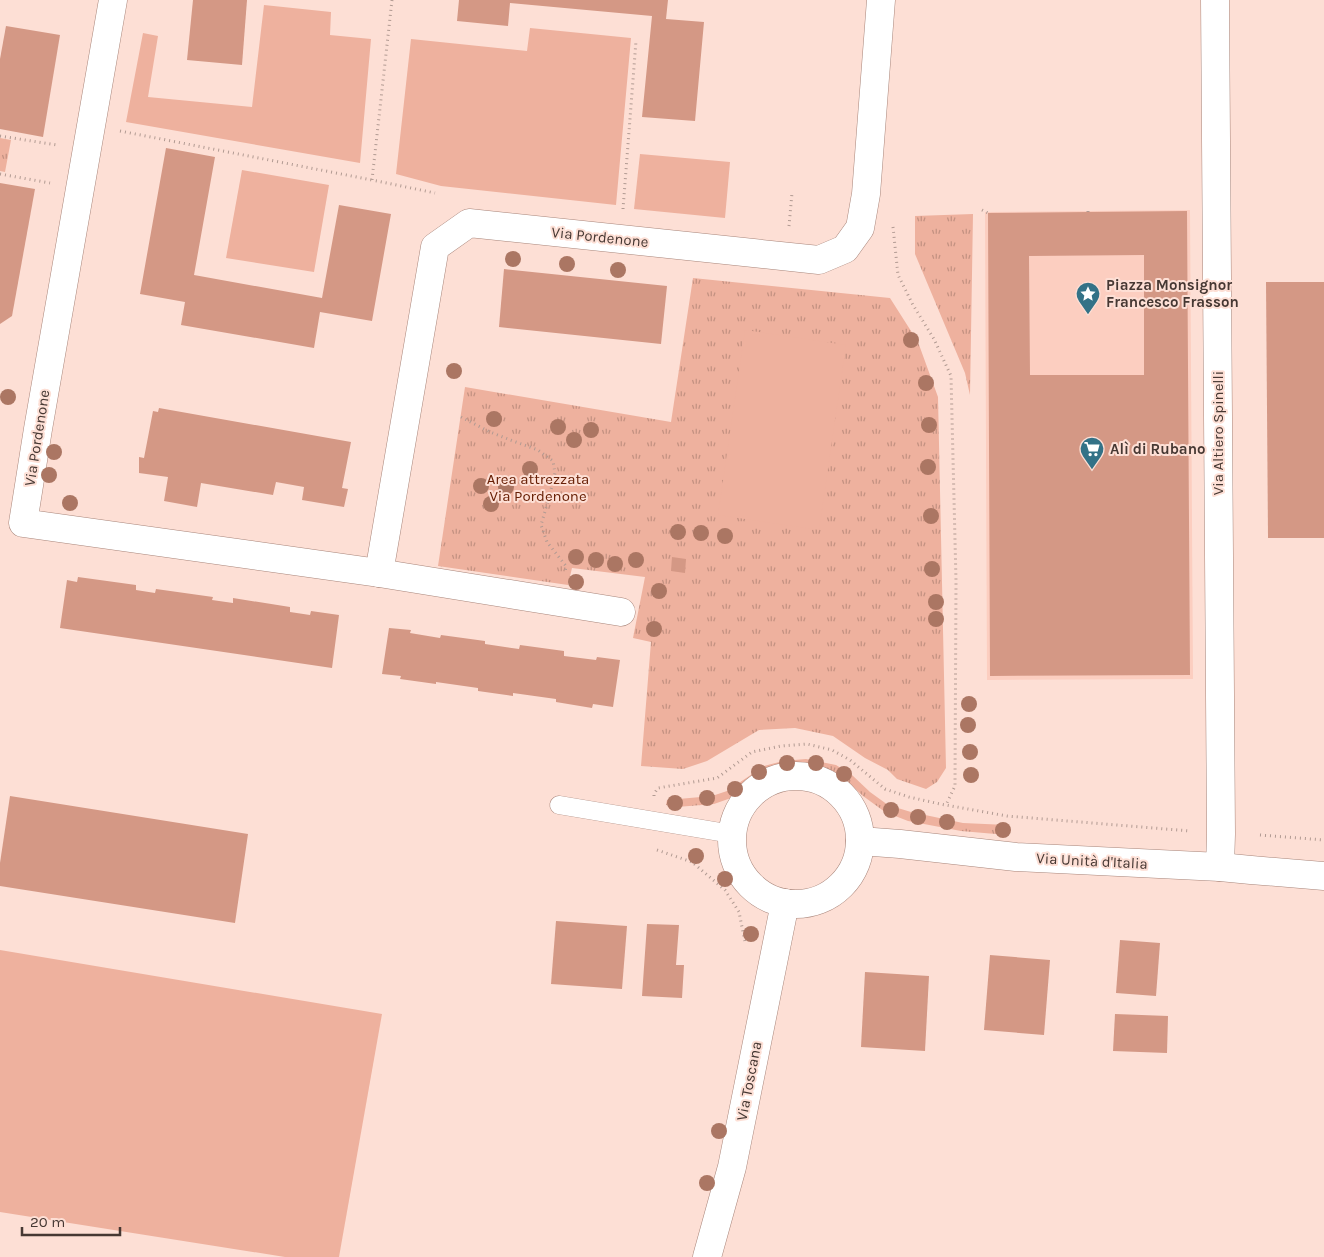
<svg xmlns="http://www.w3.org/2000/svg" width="1324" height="1257" font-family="Karla,sans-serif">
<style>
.built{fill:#fccec0}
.grass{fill:url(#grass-tufts)}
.garden{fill:#eeb19e}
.building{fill:#d49885;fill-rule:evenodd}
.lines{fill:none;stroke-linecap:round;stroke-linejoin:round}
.lane-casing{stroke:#a8857a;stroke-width:19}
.street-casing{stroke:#a8857a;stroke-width:29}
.path{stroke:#b19a92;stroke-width:3;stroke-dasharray:1 4;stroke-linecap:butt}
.lane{stroke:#fff;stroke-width:18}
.street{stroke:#fff;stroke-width:28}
.tree{fill:#ab7663}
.labels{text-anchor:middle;stroke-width:4;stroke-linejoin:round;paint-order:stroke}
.street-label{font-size:15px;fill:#463833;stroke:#fddfd5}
.poi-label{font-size:15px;font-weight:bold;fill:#463833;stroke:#fddfd5;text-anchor:start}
.park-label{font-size:15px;fill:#682006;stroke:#fddfd5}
</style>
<defs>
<pattern id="grass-tufts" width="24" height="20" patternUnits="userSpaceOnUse" patternTransform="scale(1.25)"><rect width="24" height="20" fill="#eeb19e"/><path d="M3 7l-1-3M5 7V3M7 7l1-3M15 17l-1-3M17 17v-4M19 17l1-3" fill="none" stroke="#c39181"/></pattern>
</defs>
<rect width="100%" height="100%" fill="#fddfd5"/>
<!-- built -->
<polygon class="built" points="1190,210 1193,679 987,680 985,212"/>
<!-- grass -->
<g class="grass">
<polygon points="0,138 11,140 5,172 0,171"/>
<polygon points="973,214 970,395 965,373 915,254 915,216"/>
<polygon points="693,278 890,298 918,342 938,397 946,768 937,782 926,789 897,779 888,770 865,758 833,736 795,728 759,730 707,761 683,769 641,766 651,642 633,638 645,577 572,568 568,585 438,566 465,387 671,422"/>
<polygon points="806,759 836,765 852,775 870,792 888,805 911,812 963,823 1007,825 1007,835 961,831 908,821 885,812 863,796 847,781 832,773 806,767 783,768 766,773 742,791 731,798 714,804 677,807 666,805 667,800 712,796 727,791 764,766 783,761"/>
</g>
<!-- garden -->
<g class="garden">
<polygon points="264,5 331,12 330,35 371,39 360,163 126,122 143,33 158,36 148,97 252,107"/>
<polygon points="530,28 631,38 616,205 441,186 396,174 411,39 527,51"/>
<polygon points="640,154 730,162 725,218 634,209"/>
<polygon points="242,170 329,185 314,272 226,258"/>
<polygon points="745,330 846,345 819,530 718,515"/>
<polygon points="0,950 382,1014 339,1257 285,1257 0,1212"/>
</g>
<!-- building -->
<g class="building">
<polygon points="193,0 247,0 242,65 187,60"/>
<polygon points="459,0 668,0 666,19 704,22 695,121 642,117 652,16 510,3 508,26 457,21"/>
<polygon points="6,26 60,35 43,137 0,129 0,59"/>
<polygon points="166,148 215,157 194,275 322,298 339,205 391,214 372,321 320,312 314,348 181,325 185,302 140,294"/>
<polygon points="0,183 35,189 12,316 0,324"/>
<path d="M1187 211 1190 675 990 676 988 213ZM1144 255V375H1030L1029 256Z"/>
<polygon points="504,269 667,286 661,344 499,327"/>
<polygon points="1266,282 1324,282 1324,538 1268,538"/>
<polygon points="159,408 351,442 342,488 348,489 344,507 302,500 304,487 276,482 273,495 201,483 197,507 164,501 168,477 139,473 139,457 144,458 153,411 158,412"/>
<polygon points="672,557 686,559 685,573 671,571"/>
<polygon points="78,577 136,585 136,590 155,593 156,589 213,597 212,600 233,603 233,598 290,607 290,612 310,615 311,611 339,615 332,668 60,628 67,580 77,582"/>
<polygon points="389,628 411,630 410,633 440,638 441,635 485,641 485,644 519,649 520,645 564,651 564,656 596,660 597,657 620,660 613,707 593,704 592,708 556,702 556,699 513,693 513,696 478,691 478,688 436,682 436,684 400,679 401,676 382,674"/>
<polygon points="10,796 248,834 235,923 0,886 0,863"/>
<polygon points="556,921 627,926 622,989 551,984"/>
<polygon points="647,924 679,925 676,965 684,965 682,998 642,996"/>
<polygon points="1120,940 1160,943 1156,996 1116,993"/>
<polygon points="990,955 1050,960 1044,1035 984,1030"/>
<polygon points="865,972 929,976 925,1051 861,1047"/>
<polygon points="1115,1014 1168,1016 1167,1053 1113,1051"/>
</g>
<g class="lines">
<defs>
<polyline id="lane" points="559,805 732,834"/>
<g id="street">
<polyline points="113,0 38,429 23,523 379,573 621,612"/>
<polyline points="1215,0 1221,834 1220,867"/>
<polyline points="379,573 435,247 469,223 819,260 845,249 860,228 866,194 881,0"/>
<circle cx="796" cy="840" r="64"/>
<polyline points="860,841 900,844 1016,857 1220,867 1251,870 1324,876"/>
<polyline points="707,1257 732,1167 785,903"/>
</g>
</defs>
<!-- lane casing -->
<use href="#lane" class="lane-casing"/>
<!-- street casing -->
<use href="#street" class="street-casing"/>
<!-- path -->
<g class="path">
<polyline points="392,0 372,180 435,193"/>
<polyline points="120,131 372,180"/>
<polyline points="0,136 57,145"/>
<polyline points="0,174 50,183"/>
<polyline points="623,209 636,41"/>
<polyline points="982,210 988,213"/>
<polyline points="1088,212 1088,208"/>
<polyline points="789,226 792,193"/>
<polyline points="893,227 898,275 913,305 934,339 951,376 956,581 955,786 946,805"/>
<polyline points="461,417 490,432 513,441 538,450 553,461 555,473 549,498 541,525 547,542 566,566 565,573"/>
<polyline points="654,796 654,794 658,788 717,778 752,752 781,746 807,744 832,750 850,760 885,789 909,797 940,804 1007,816 1190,831"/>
<polyline points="1260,835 1324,840"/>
<polyline points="657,850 692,862 725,890 739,912 745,942"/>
</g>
<!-- lane -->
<use href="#lane" class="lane"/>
<!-- street -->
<use href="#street" class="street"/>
</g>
<!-- trees -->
<g class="tree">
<circle cx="513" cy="259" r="8"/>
<circle cx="567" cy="264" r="8"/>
<circle cx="618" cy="270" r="8"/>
<circle cx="911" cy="340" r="8"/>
<circle cx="454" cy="371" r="8"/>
<circle cx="926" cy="383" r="8"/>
<circle cx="8" cy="397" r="8"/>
<circle cx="494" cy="419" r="8"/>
<circle cx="929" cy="425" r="8"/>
<circle cx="558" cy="427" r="8"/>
<circle cx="591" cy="430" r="8"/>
<circle cx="574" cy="440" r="8"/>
<circle cx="54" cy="452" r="8"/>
<circle cx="928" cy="467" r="8"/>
<circle cx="530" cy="469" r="8"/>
<circle cx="49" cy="475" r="8"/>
<circle cx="481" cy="486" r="8"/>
<circle cx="506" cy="487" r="8"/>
<circle cx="70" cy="503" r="8"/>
<circle cx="491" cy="504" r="8"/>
<circle cx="931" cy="516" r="8"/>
<circle cx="678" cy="532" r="8"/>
<circle cx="701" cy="533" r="8"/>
<circle cx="725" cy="536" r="8"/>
<circle cx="576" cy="557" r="8"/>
<circle cx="596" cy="560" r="8"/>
<circle cx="636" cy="560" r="8"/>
<circle cx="615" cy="564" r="8"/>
<circle cx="932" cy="569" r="8"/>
<circle cx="576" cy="582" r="8"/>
<circle cx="659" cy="591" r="8"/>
<circle cx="936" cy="602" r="8"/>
<circle cx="936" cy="619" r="8"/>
<circle cx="654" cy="629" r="8"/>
<circle cx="969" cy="704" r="8"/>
<circle cx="968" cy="725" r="8"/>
<circle cx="970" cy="752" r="8"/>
<circle cx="787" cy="763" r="8"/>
<circle cx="816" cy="763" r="8"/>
<circle cx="759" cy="772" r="8"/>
<circle cx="844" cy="774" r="8"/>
<circle cx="971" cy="775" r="8"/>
<circle cx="735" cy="789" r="8"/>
<circle cx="707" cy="798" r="8"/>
<circle cx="675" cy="803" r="8"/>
<circle cx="891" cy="810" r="8"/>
<circle cx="918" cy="817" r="8"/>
<circle cx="947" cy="822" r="8"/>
<circle cx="1003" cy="830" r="8"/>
<circle cx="696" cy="856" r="8"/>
<circle cx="725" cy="879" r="8"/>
<circle cx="751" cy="934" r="8"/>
<circle cx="719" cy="1131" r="8"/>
<circle cx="707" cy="1183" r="8"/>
</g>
<!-- icons -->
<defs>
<symbol id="sight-pin" viewBox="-11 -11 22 30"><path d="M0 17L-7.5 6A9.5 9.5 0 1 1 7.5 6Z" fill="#337287" stroke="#fddfd5"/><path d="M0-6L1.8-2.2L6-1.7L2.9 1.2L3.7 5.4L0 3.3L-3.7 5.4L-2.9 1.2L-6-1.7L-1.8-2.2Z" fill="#fff"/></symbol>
<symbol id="supermarket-pin" viewBox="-11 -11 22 30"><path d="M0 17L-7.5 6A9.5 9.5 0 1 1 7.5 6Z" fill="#337287" stroke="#fddfd5"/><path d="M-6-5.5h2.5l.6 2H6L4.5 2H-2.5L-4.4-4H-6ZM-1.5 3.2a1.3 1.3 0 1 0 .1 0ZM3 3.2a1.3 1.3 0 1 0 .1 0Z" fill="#fff"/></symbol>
</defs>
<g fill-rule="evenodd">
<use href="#sight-pin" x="1074" y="280" width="28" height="38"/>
<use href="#supermarket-pin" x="1078" y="435" width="28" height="38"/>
</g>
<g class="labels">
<!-- street labels -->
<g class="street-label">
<text transform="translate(600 237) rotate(6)" y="5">Via Pordenone</text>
<text transform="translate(1218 433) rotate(-90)" y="5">Via Altiero Spinelli</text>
<text transform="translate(37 438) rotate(-81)" y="5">Via Pordenone</text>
<text transform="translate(1092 861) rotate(3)" y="5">Via Unità d'Italia</text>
<text transform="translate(749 1081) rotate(-79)" y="5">Via Toscana</text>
</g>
<!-- poi labels -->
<g class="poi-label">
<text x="1106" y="290">Piazza Monsignor<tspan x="1106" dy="17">Francesco Frasson</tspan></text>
<text x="1110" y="454">Alì di Rubano</text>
</g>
<!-- park labels -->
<g class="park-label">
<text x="538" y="484">Area attrezzata<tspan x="538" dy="17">Via Pordenone</tspan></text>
</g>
</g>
<!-- scale -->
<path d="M22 1227v8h98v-8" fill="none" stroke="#463833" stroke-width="2.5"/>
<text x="30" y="1227" font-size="15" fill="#463833" stroke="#fddfd5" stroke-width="4" paint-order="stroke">20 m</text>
</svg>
